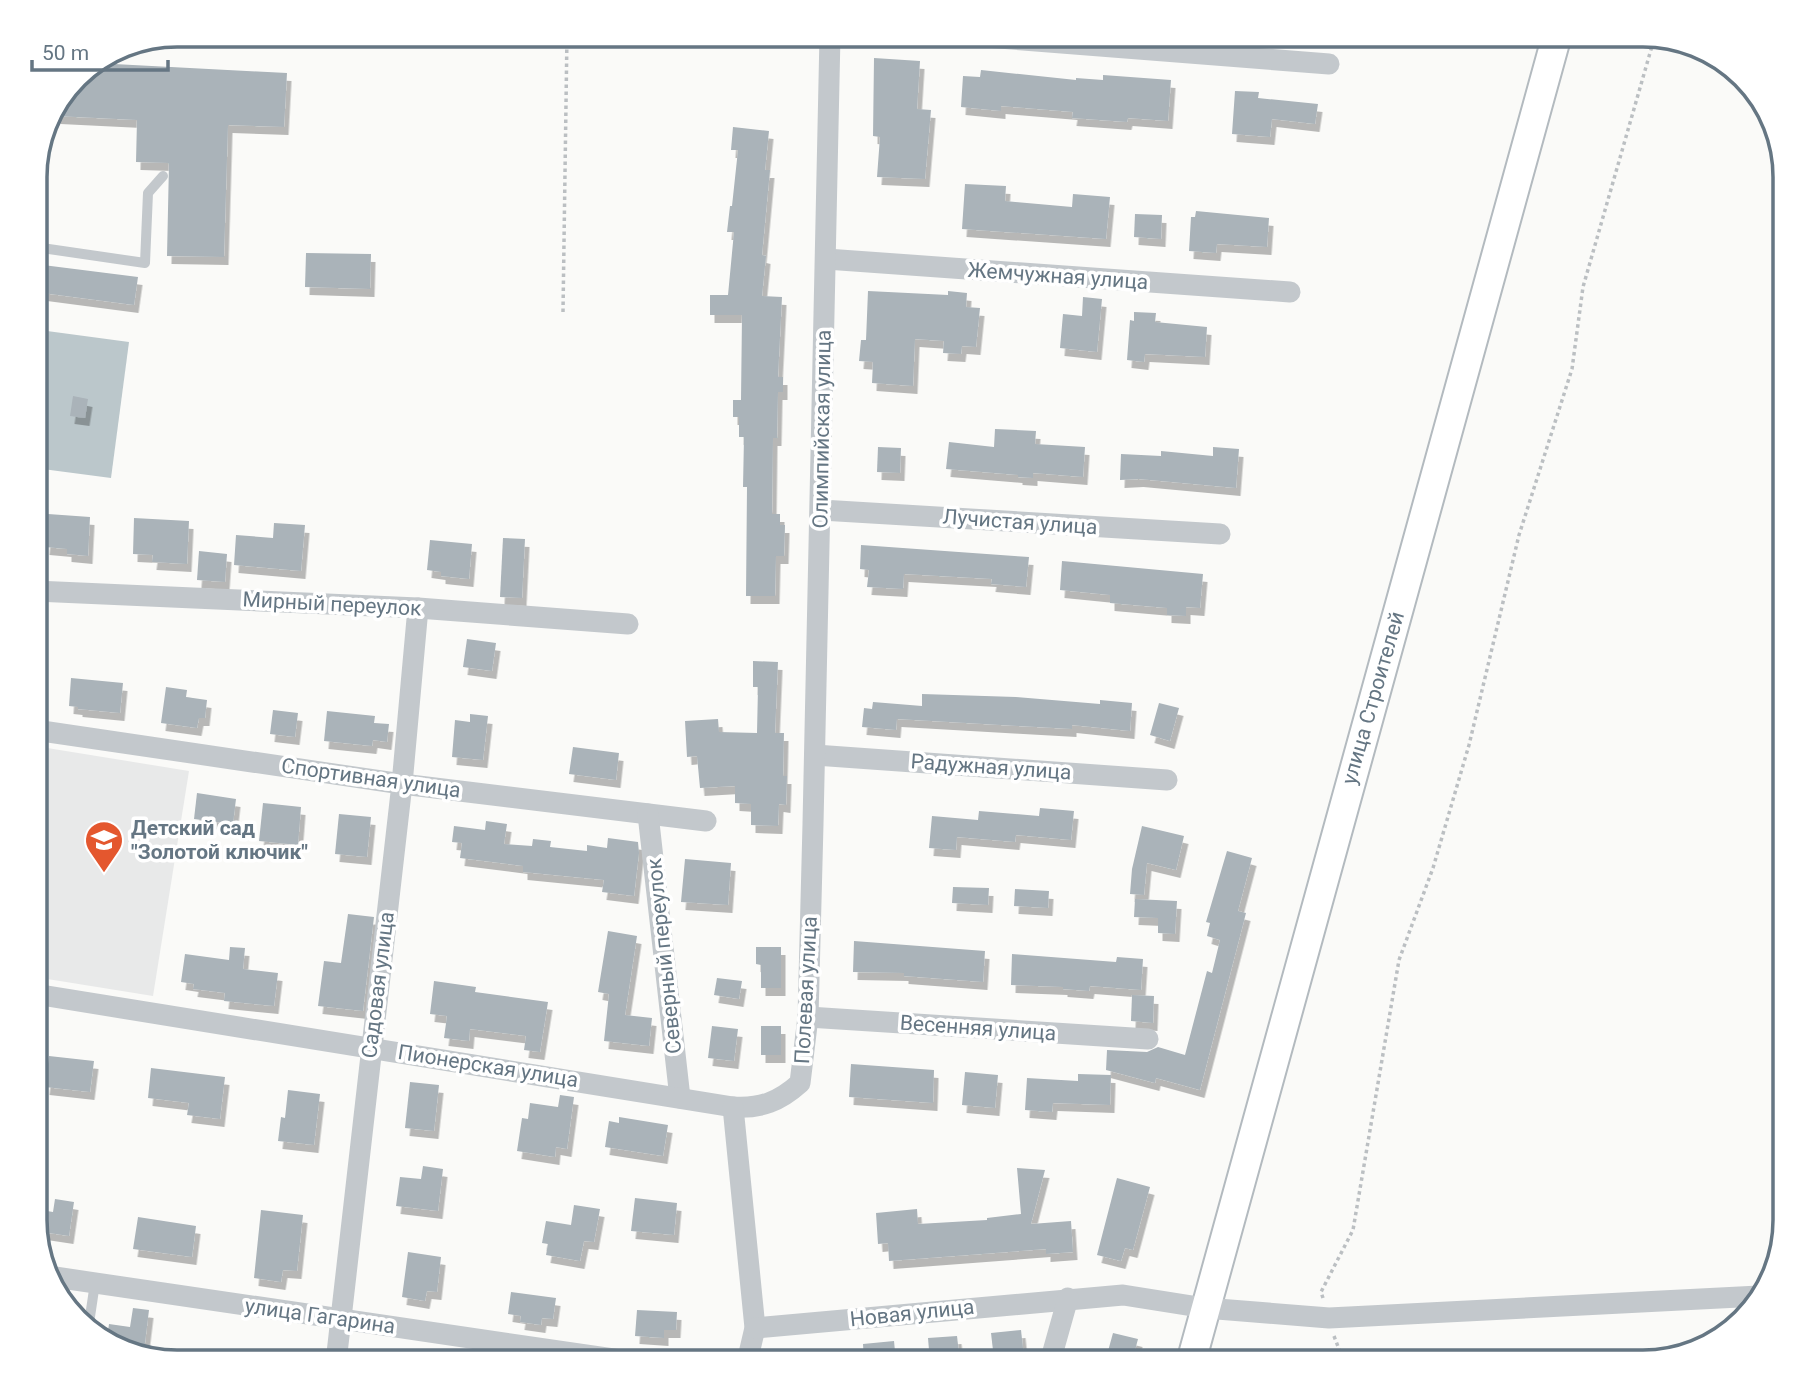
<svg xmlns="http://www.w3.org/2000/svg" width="1820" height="1397" font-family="Roboto,sans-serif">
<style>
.built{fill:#e8e9e9}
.water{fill:#bbc7cb}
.building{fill:#aab3b9;filter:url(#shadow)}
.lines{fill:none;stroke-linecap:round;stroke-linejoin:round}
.secondary-casing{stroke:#b3babf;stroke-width:32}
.path{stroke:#bbbfc2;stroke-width:3.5;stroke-dasharray:3.5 3.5;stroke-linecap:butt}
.lane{stroke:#c3c8cc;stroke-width:10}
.street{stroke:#c3c8cc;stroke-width:21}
.secondary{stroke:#fff;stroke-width:28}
.labels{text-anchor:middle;stroke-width:7;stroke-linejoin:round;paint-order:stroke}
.street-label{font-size:21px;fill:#657683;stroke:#fff}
.poi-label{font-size:21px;font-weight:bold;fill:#657683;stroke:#fff;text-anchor:start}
.rim{fill:none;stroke:#657683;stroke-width:3.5}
</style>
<defs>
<filter id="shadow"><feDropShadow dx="4.5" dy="8" stdDeviation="0" flood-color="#0004"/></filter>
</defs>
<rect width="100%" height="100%" fill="#fafaf8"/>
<!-- built -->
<polygon class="built" points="35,746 189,771 153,996 35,977"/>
<!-- water -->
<polygon class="water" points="47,331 129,342 111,478 35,468 35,416"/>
<!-- building -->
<g class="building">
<polygon points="874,58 920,61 917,109 931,110 925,179 877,177 880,137 873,136"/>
<polygon points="95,63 287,73 284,127 228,125 224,257 167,256 169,163 136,162 137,120 56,116 56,106 83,71"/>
<polygon points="981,70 1076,80 1076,78 1103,80 1103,75 1171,80 1168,121 1128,118 1127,122 1072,118 1073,112 1001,106 1001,111 961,107 963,76 980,77"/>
<polygon points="1235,91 1259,92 1258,98 1318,104 1315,124 1272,119 1270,137 1232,134"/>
<polygon points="733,127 769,131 765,170 770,170 762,255 766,256 762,296 782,297 778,377 783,377 783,392 778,392 777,438 773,438 772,514 780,514 780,525 785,525 784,556 776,556 775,596 746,596 747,487 743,487 744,437 739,437 739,417 733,417 733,400 741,400 742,315 710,315 710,295 728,295 734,232 727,232 730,206 732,206 738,150 731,150"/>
<polygon points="965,184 1006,186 1005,201 1072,207 1073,194 1110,197 1106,239 962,229"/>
<polygon points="1196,211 1269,218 1267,247 1217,244 1216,253 1189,251 1191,217 1195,217"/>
<polygon points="1135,214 1162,215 1161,239 1134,237"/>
<polygon points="306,253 371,254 370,289 305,287"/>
<polygon points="35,264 138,277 134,305 35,292"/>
<polygon points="868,291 948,295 948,291 967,293 966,307 980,308 976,347 962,346 961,354 943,353 944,341 915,339 913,386 872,383 873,362 859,361 861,340 866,340"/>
<polygon points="1083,297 1102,299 1097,352 1060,348 1063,314 1082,316"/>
<polygon points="1134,312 1156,313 1155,322 1207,327 1205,357 1145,354 1144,362 1127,360 1130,320 1134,321"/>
<polygon points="73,396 88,399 85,418 70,416"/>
<polygon points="995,429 1036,431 1035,444 1085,447 1083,477 1033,473 1033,478 1018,477 1018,475 946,469 949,442 994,447"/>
<polygon points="878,447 901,448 900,473 877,472"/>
<polygon points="1213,447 1239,449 1236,488 1139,479 1120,480 1121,454 1161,456 1161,451 1213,456"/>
<polygon points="48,514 90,517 88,556 67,554 67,549 45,547"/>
<polygon points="134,518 189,521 187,564 152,562 153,555 133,554"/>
<polygon points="274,523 305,525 301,571 234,565 236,535 273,538"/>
<polygon points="503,538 525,539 522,598 500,597"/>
<polygon points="430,540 472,544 469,579 441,576 441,572 427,570"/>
<polygon points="861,545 1029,557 1026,587 991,584 992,579 904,574 903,589 867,587 869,570 860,569"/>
<polygon points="199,551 227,554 225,582 197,580"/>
<polygon points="1062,561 1203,574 1200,608 1186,607 1186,616 1167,615 1167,608 1110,603 1110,595 1060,590"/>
<polygon points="467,639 496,643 492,671 463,667"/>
<polygon points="753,661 778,662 775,733 784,733 783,776 787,776 786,805 779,804 778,826 751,825 751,804 735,803 735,786 700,788 697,756 687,757 685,721 718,719 719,732 757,733 758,687 753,687"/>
<polygon points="71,678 123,683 120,713 78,709 78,707 69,706"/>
<polygon points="166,687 187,690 186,697 207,700 205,718 199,718 197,728 161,723"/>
<polygon points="922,694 1016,697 1100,704 1100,700 1132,703 1130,731 1072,725 1072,729 897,719 896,730 862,727 864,708 872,709 873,702 922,706"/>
<polygon points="1159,703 1179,708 1170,741 1150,735"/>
<polygon points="273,710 298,713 295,737 270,734"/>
<polygon points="327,711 375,716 374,723 389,724 387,742 373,740 372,746 324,741"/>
<polygon points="470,714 488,716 483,760 452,757 455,720 470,722"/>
<polygon points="573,747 619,753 616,780 569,774"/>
<polygon points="197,793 236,799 233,824 194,819"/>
<polygon points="263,803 301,807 298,845 259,841"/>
<polygon points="1040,808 1074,811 1071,840 1016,835 1015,842 957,837 956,850 929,848 932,816 978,820 979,811 1039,816"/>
<polygon points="339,814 371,817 367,857 335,854"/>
<polygon points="486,821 507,824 504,844 532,846 533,839 551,841 550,847 587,851 587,845 607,848 608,838 638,842 639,853 634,896 602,892 604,880 523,872 523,866 460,858 462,843 452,842 454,826 485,830"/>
<polygon points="1142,826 1184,836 1176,870 1147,863 1144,895 1130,894 1132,869"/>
<polygon points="1227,851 1252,858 1238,911 1246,913 1200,1090 1156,1078 1155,1083 1106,1070 1107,1050 1147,1052 1158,1047 1185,1055 1207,971 1212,973 1220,940 1207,936 1210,923 1206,922"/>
<polygon points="685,859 731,863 728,905 681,902"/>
<polygon points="953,887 989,888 988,905 952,903"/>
<polygon points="1015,889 1049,891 1048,908 1014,906"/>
<polygon points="1135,899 1177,901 1175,934 1158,933 1158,918 1134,917"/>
<polygon points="348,914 374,917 363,1011 318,1006 324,961 341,963"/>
<polygon points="608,931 637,936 625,1015 652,1018 649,1046 604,1041 609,994 598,992"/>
<polygon points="854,941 985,951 983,982 904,976 904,973 853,972"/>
<polygon points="230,947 245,948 243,969 278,973 274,1006 224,1001 225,993 193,989 194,984 181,982 185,954 229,960"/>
<polygon points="756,947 781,947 781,988 761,988 761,965 756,964"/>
<polygon points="1012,954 1116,962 1117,957 1143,959 1141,990 1090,986 1089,991 1063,989 1063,987 1011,985"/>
<polygon points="717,978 742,981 739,999 714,995"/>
<polygon points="434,981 476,987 475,992 548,1002 540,1052 524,1050 526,1036 470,1029 469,1041 444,1038 447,1016 430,1014"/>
<polygon points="1132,995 1154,996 1153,1023 1131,1021"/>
<polygon points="712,1026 738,1029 734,1061 708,1058"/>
<rect x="761" y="1026" width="20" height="29"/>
<polygon points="49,1056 94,1061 90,1092 45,1087"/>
<polygon points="851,1064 934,1070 933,1103 849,1097"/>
<polygon points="151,1068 225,1077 220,1119 187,1115 189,1103 148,1098"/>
<polygon points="965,1072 998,1075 995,1108 962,1105"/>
<polygon points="1078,1074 1111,1075 1110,1105 1053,1103 1052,1112 1025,1110 1027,1078 1078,1081"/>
<polygon points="410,1082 439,1085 434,1131 405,1128"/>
<polygon points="288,1090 320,1094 314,1145 278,1141 281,1117 285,1118"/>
<polygon points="560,1095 574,1097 567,1149 556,1147 555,1157 517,1151 522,1118 528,1119 530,1103 558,1107"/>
<polygon points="619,1117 668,1125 663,1156 605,1147 609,1121 619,1123"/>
<polygon points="423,1166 443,1169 438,1211 396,1206 400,1177 421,1179"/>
<polygon points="1017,1168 1045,1170 1031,1224 1071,1221 1073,1252 1046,1254 1046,1249 889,1261 888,1243 878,1244 876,1213 917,1209 918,1224 987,1220 987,1218 1021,1214"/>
<polygon points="1117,1178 1150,1187 1133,1250 1125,1248 1121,1261 1097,1255"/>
<polygon points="635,1198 677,1203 674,1235 631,1231"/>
<polygon points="55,1199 74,1202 69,1236 36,1231 35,1209 53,1212"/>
<polygon points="574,1205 600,1209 594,1242 584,1241 580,1261 546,1255 548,1244 542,1243 546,1221 571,1225"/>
<polygon points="261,1210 303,1215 297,1271 283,1270 281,1282 254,1278"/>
<polygon points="138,1217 196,1226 192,1257 133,1249"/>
<polygon points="408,1252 441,1257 437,1292 427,1291 425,1301 402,1297"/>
<polygon points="511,1292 556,1298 553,1319 542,1318 541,1325 520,1322 521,1316 508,1314"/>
<polygon points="133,1308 149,1310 144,1351 107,1338 109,1324 130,1327"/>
<polygon points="637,1310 677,1312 676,1330 664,1330 664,1338 635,1336"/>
<polygon points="1021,1330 1024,1357 994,1359 991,1333"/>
<polygon points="1113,1333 1138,1339 1132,1362 1105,1362"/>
<polygon points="957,1336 960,1362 930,1362 928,1338"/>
<polygon points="894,1341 896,1362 864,1362 863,1344"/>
</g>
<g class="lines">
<defs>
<polyline id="secondary" points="1191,1362 1557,35"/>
</defs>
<!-- secondary casing -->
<use href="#secondary" class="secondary-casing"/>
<!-- path -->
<g class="path">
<polyline points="563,312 567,35"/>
<polyline points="1323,1298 1321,1292 1353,1230 1399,960 1433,868 1469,745 1519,535 1572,369 1583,287 1654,39"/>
<polyline points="1334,1336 1344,1362"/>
</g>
<!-- lane -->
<g class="lane">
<polyline points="35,247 145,263 148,193 163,176"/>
<polyline points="88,1330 95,1283"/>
</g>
<!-- street -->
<g class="street">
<polyline points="960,35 1329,64"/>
<polyline points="826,259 1290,292"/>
<polyline points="821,510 1220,534"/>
<polyline points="35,591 418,608 628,624"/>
<polyline points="35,730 402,784 706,821"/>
<polyline points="815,755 1167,780"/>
<polyline points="648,814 680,1098"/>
<path d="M35 994 733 1107C761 1109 780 1101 800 1083L808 1017 813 824 830 35"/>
<polyline points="808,1017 1148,1039"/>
<polyline points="733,1107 755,1328 747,1362"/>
<polyline points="48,1276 634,1362"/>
<polyline points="755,1328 1123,1295 1205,1308 1329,1318 1759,1296"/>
<polyline points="336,1362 402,784 418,608"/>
<polyline points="1050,1362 1068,1298"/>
</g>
<!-- secondary -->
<use href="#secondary" class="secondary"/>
</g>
<!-- icons -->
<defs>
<symbol id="school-pin" viewBox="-11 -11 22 30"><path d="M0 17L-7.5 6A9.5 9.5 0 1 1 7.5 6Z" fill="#e4572e" stroke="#fff"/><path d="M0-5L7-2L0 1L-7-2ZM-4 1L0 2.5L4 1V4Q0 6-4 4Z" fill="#fff"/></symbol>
</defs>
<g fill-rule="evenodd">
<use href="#school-pin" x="82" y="818" width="44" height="60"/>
</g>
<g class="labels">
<!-- street labels -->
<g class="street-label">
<text transform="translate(1058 276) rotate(4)" y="7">Жемчужная улица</text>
<text transform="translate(822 429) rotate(-89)" y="7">Олимпийская улица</text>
<text transform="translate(1020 522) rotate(4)" y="7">Лучистая улица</text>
<text transform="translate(332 604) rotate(3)" y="7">Мирный переулок</text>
<text transform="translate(1373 698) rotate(-74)" y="7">улица Строителей</text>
<text transform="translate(991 767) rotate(4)" y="7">Радужная улица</text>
<text transform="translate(371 778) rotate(8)" y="7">Спортивная улица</text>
<text transform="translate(664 956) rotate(-96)" y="7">Северный переулок</text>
<text transform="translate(378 985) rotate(-83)" y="7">Садовая улица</text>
<text transform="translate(806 990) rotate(-87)" y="7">Полевая улица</text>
<text transform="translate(978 1028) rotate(4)" y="7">Весенняя улица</text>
<text transform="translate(488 1066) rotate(9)" y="7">Пионерская улица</text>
<text transform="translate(912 1313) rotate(-6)" y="7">Новая улица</text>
<text transform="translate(320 1316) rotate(8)" y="7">улица Гагарина</text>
</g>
<!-- poi labels -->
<g class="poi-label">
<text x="131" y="835">Детский сад<tspan x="131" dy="24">"Золотой ключик"</tspan></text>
</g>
</g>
<!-- crop -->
<path d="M0 0H1820V1397H0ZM177 47H1643A130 130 0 0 1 1773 177V1220A130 130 0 0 1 1643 1350H177A130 130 0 0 1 47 1220V177A130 130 0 0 1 177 47Z" fill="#fff" fill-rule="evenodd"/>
<path class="rim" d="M177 47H1643A130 130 0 0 1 1773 177V1220A130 130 0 0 1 1643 1350H177A130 130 0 0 1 47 1220V177A130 130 0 0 1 177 47Z"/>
<!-- scale -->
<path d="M32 60v10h136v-10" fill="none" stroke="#657683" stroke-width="3.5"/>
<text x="42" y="60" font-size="21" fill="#657683" stroke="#ffffff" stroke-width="5" paint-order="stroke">50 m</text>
</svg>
